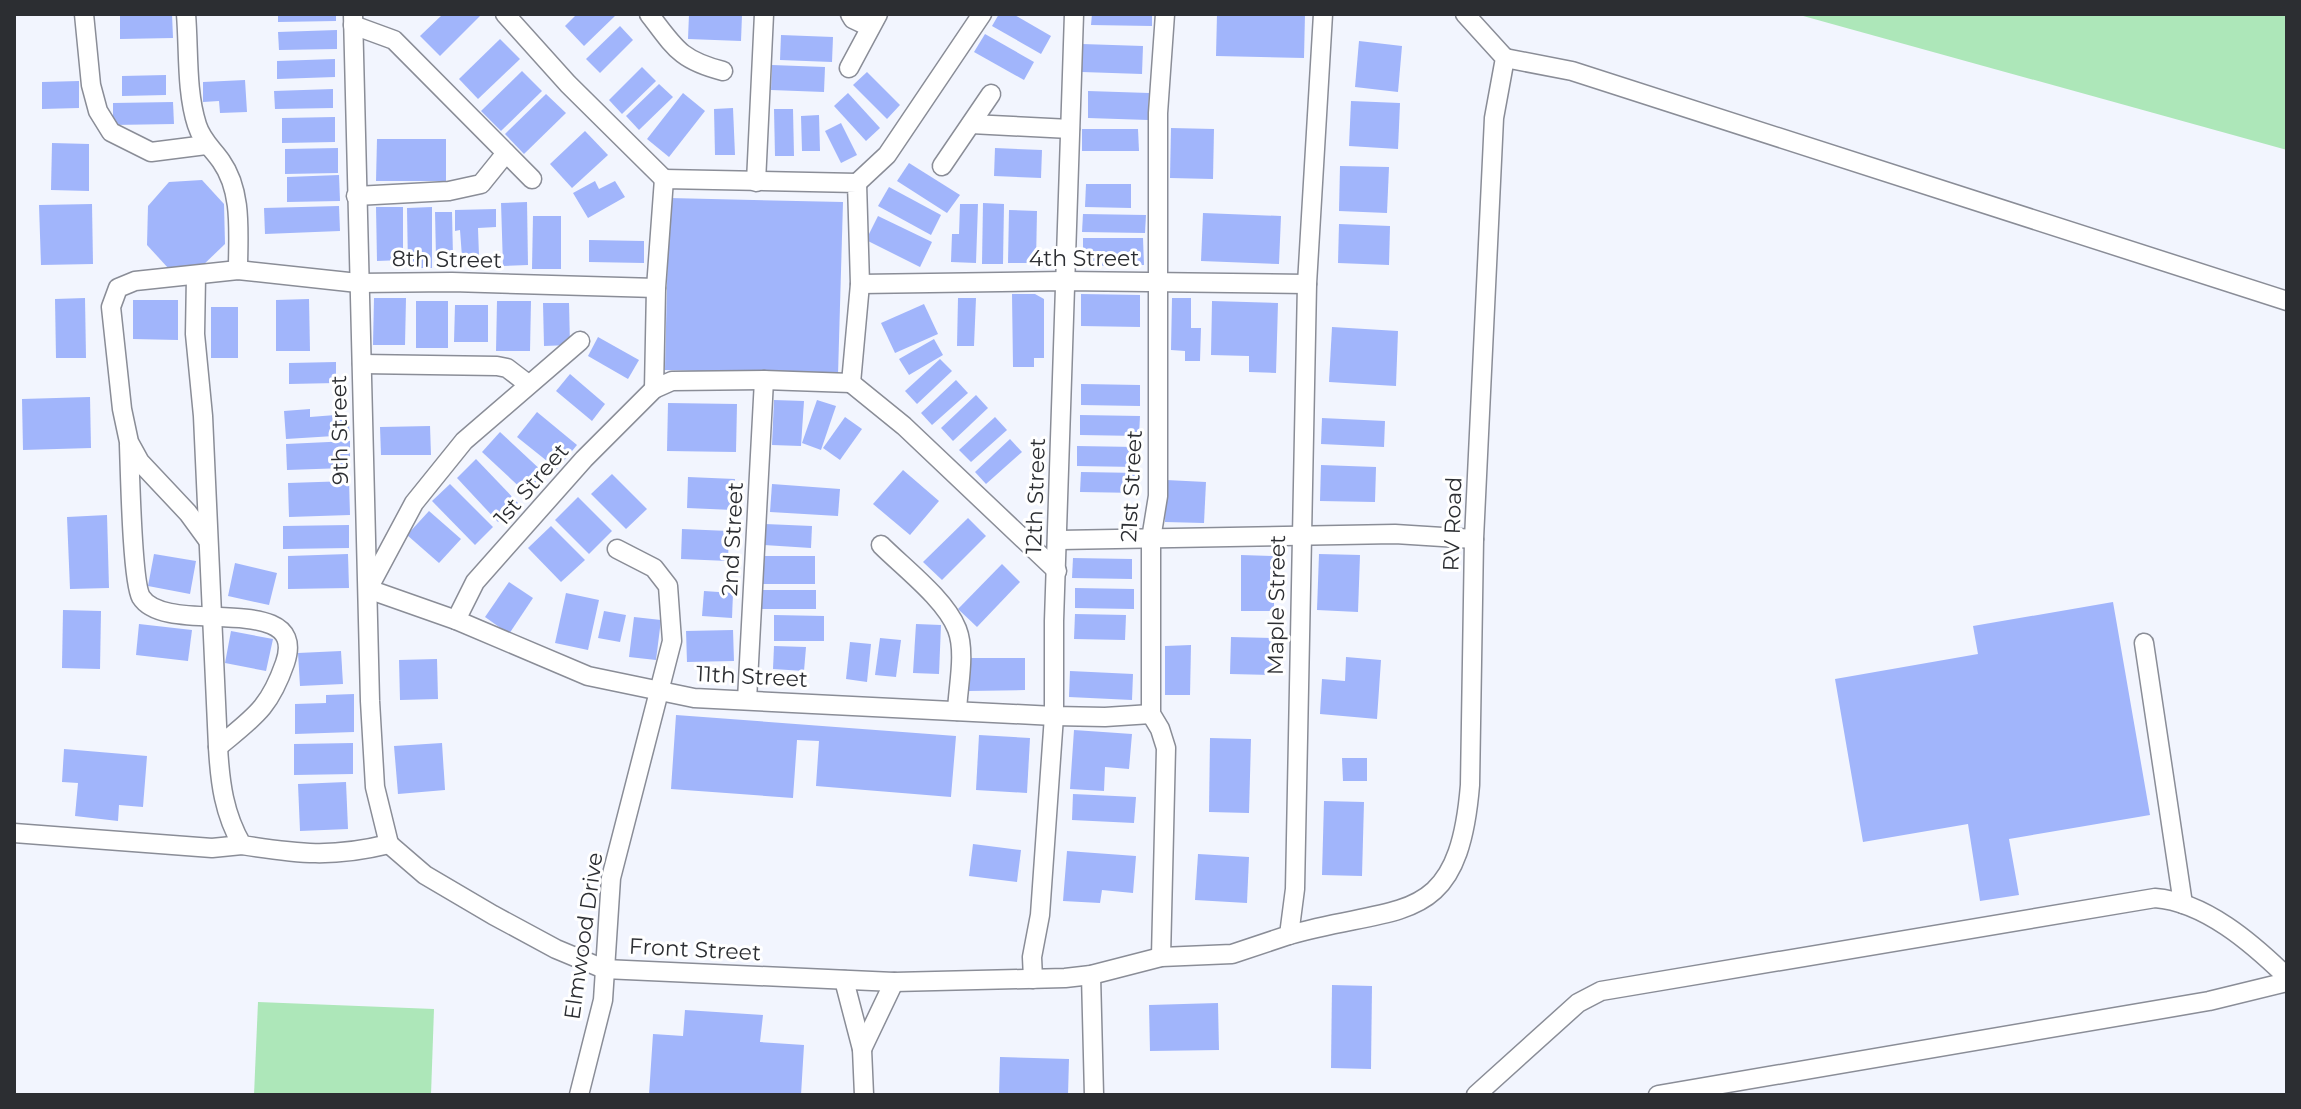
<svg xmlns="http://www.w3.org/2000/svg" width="2301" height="1109" font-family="Montserrat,sans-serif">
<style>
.green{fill:#ade7b9}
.building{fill:#a1b5fb}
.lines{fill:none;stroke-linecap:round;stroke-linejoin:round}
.service-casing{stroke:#8a8d97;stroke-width:21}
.service{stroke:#fff;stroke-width:18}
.labels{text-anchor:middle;stroke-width:6;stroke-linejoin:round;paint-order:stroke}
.street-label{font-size:22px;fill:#2c2e32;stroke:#fff}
</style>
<rect width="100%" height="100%" fill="#f2f5fe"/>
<!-- green -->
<g class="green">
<polygon points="1796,14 2287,14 2287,150"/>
<polygon points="258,1002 434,1009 431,1095 254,1095"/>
</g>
<!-- building -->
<g class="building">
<polygon points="120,14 172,14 173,38 120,39"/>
<polygon points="278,14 336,14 336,21 278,22"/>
<polygon points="443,14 482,14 440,56 420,36"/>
<polygon points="577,14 617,14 584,46 565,26"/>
<polygon points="689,14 742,15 741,41 688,39"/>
<polygon points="999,14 1013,14 1051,36 1041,54 992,26"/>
<polygon points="1092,14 1152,14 1152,26 1091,25"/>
<polygon points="1217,14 1305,14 1304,58 1216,56"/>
<polygon points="620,26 633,40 600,73 586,59"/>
<polygon points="337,30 337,49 279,50 278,32"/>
<polygon points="985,34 1034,62 1024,80 974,52"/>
<polygon points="781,35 833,37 832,62 780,60"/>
<polygon points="500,39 520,59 478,99 459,79"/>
<polygon points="1359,41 1402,46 1398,92 1355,87"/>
<polygon points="1082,44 1143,46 1142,74 1082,72"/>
<polygon points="335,59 335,77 277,79 277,61"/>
<polygon points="772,65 825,67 824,92 771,90"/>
<polygon points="642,67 656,81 622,114 609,100"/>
<polygon points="522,71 542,91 501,131 481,111"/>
<polygon points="867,72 900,105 887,119 853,85"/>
<polygon points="166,75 166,95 122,96 122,76"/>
<polygon points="245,80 247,112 220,113 219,101 203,102 203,82"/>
<polygon points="79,81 79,108 42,109 42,82"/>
<polygon points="659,84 673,97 639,130 626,116"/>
<polygon points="333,89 333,108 275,109 274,91"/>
<polygon points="1088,91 1149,93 1148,120 1088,118"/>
<polygon points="683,93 705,111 669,157 647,139"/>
<polygon points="848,93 880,128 866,141 834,106"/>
<polygon points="546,94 566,113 524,154 505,134"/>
<polygon points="1351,101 1400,103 1398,149 1349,146"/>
<polygon points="173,102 174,124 113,125 113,103"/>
<polygon points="733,108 735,155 715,155 714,109"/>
<polygon points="774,109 793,109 794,156 775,156"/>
<polygon points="819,115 820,151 802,151 801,116"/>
<polygon points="335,117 335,142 282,143 282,118"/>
<polygon points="841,123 857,155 841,163 825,131"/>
<polygon points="1171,128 1214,129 1213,179 1170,178"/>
<polygon points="1082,129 1138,129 1139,151 1082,151"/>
<polygon points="585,131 608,155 572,188 550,164"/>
<polygon points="377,139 446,139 446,181 376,181"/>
<polygon points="52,143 89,144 89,191 51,190"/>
<polygon points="338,148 338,173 285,174 285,149"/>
<polygon points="995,148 1042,150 1041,178 994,176"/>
<polygon points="909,163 960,195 947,213 897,181"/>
<polygon points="1340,166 1389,167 1387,213 1339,211"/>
<polygon points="339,175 340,201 287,202 287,177"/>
<polygon points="202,180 224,204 225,244 200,268 169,269 147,245 148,206 169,182"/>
<polygon points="595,181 599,189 615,181 625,197 588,218 573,193"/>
<polygon points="1086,184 1131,184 1131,208 1085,207"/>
<polygon points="889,187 941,215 931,235 878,206"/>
<polygon points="669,198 843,202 838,375 665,370"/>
<polygon points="527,202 528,265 503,266 501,203"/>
<polygon points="983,203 1004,204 1003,264 982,264"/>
<polygon points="92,204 93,264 41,265 39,205"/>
<polygon points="960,204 978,204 976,263 951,262 952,234 959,234"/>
<polygon points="339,206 340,231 265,234 264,208"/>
<polygon points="376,207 403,207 403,260 377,261"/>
<polygon points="432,207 432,268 408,268 407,208"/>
<polygon points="496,209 496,227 478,228 479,256 462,257 460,230 455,231 455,210"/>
<polygon points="1009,210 1037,211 1036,263 1008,263"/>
<polygon points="435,212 452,212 453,257 436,257"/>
<polygon points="1203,213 1281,216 1279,264 1201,261"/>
<polygon points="1083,214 1146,215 1145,233 1082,232"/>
<polygon points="533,216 561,216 561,269 532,269"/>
<polygon points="878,216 932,242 920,267 866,240"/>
<polygon points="1339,224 1390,226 1389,265 1338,263"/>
<polygon points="1083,238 1143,238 1144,265 1083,266"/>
<polygon points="589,240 644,241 644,263 589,262"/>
<polygon points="1012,294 1035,294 1044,299 1044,358 1034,358 1034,367 1013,367"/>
<polygon points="1081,294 1140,295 1140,327 1081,326"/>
<polygon points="85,298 86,358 56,358 55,299"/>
<polygon points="374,298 406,298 405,345 373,345"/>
<polygon points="958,298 976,298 974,346 957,346"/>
<polygon points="1172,298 1191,298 1191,328 1201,328 1200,361 1185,361 1185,351 1171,350"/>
<polygon points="309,299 310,351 276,351 276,300"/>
<polygon points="133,300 178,300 178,340 133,339"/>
<rect x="416" y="301" width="32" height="47"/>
<polygon points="497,301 531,301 530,351 496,351"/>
<polygon points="1212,301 1278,303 1276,373 1249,372 1249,356 1211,355"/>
<polygon points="543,303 569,303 570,345 544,346"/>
<polygon points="924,304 938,334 895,353 881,323"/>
<polygon points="455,305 488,305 488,342 454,342"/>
<rect x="211" y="307" width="27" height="51"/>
<polygon points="1332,327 1398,331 1396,386 1329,382"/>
<polygon points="598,337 639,360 628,379 588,356"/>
<polygon points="934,339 943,355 909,375 899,359"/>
<polygon points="940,359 952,371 917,404 905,391"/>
<polygon points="336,362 336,383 289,384 289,363"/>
<polygon points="570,374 605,404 592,421 556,391"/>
<polygon points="956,380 968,393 932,425 921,413"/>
<polygon points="1081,384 1140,385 1140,406 1081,405"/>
<polygon points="976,395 988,408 953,441 941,428"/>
<polygon points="90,397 91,448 23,450 22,399"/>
<polygon points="774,400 804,401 801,446 772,445"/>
<polygon points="817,400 836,406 821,450 802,443"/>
<polygon points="668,403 737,404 736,452 667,451"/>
<polygon points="310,409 310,417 348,414 350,435 286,439 284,411"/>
<polygon points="537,412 577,445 557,469 517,437"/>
<polygon points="1080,415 1140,416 1139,436 1080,435"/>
<polygon points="845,417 862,429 840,460 823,448"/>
<polygon points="995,417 1007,430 971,462 959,450"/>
<polygon points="1322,418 1385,421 1384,447 1321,444"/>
<polygon points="430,426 431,455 381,455 380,427"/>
<polygon points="500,432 544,473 526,493 482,452"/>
<polygon points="1010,439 1022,452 986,484 975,472"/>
<polygon points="350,441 350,458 345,468 287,470 286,444"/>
<polygon points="1077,446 1136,447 1136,467 1077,466"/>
<polygon points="476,459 518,503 498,522 457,478"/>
<polygon points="1321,465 1376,467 1375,502 1320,501"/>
<polygon points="903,470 939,501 910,535 873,504"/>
<polygon points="1081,472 1140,473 1139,493 1080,492"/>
<polygon points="612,474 647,509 626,529 591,494"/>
<polygon points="688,477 735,479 733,510 687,508"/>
<polygon points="1166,480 1206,482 1204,523 1165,522"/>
<polygon points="349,481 350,515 289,517 288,483"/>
<polygon points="450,484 493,527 475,545 432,501"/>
<polygon points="772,484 840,489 838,516 770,512"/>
<polygon points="578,497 612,531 589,554 555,520"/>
<polygon points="429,511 461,539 439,563 407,535"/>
<polygon points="107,515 109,588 70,589 67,517"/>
<polygon points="968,518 986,536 942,580 923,562"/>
<polygon points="765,524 812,526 811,548 764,545"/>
<polygon points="349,525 349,548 283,549 283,526"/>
<polygon points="551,526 585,560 561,582 528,548"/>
<polygon points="682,529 729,531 728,561 681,559"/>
<polygon points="154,554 196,561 190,594 148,586"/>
<polygon points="348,554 349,588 288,589 288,556"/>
<polygon points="1319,554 1360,555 1358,612 1317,610"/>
<polygon points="1241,555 1274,556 1274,611 1241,611"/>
<polygon points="761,556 815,556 815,584 760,584"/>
<polygon points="1073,558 1132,559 1132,579 1072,578"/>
<polygon points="235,563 277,573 269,605 228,596"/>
<polygon points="1002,564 1020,582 977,627 958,609"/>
<polygon points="509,582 533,598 509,634 485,617"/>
<polygon points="1075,588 1134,589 1134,609 1075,608"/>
<rect x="761" y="590" width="55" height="19"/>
<polygon points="704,591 733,593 732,618 702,616"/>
<polygon points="566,593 599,600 588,650 555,643"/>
<polygon points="2113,602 2150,815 2009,839 2019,895 1980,901 1968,824 1863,842 1835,679 1978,654 1973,626"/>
<polygon points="63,610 101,611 100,669 62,668"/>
<polygon points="604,611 626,615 620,642 598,638"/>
<polygon points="1075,614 1126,615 1125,640 1074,639"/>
<polygon points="774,615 824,616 824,641 774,641"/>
<polygon points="634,617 661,620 656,660 629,657"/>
<polygon points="139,624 192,630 188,661 136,655"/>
<polygon points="916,624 941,625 939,674 913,673"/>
<polygon points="733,630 734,661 687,662 686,631"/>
<polygon points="231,631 273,639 266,671 225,663"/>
<polygon points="1231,637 1275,638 1274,675 1230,674"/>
<polygon points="880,638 901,640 896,677 875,675"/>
<polygon points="850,642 871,644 867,682 846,679"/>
<polygon points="1191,645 1190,695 1165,695 1165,646"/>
<polygon points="774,646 806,647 804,671 773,669"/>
<polygon points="341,651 343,684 300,686 298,653"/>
<polygon points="1346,657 1381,660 1377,719 1320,714 1322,679 1345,681"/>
<polygon points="970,658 1025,658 1025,690 969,691"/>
<polygon points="437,659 438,699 400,700 399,660"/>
<polygon points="1070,671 1133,674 1132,700 1069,697"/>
<polygon points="354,694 354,732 295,734 295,704 326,703 326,695"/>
<polygon points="676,715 956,736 951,797 816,786 819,741 797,740 793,798 671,789"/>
<polygon points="1074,730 1132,734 1129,769 1105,767 1104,791 1070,789"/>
<polygon points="979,735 1030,738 1027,793 976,790"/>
<polygon points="1210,738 1251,739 1249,813 1209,812"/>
<polygon points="353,743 353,774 294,775 294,744"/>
<polygon points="442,743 445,790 398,794 394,746"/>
<polygon points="64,749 147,756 143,807 119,805 118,821 75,816 78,783 62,782"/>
<polygon points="1342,758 1367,758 1367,781 1343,781"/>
<polygon points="346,782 348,829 300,831 298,784"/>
<polygon points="1073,794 1136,797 1134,823 1072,820"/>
<polygon points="1324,801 1364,802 1362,876 1322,875"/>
<polygon points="973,844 1021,850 1017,882 969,876"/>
<polygon points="1067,851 1136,856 1133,893 1102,890 1100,903 1063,901"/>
<polygon points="1198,854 1249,857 1247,903 1195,900"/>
<polygon points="1332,985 1372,986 1371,1069 1331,1068"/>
<polygon points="1218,1003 1219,1050 1150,1051 1149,1005"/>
<polygon points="685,1010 763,1015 760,1042 804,1045 801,1095 649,1095 653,1034 683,1036"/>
<polygon points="1000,1057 1069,1059 1068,1095 999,1095"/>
</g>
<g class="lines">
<defs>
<g id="service">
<polyline points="84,14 91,85 98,111 111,132 151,152 206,145"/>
<path d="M186 14C189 50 186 91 197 125 202 141 212 148 221 161 243 192 238 234 238 270"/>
<polyline points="353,14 370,701 375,787 389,844"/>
<polyline points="505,14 568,84 664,179"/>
<path d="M649 14C675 48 680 60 723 71"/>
<polyline points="850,14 853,19 870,27"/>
<polyline points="353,25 394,40 532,179"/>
<polyline points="1505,58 1572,71 2287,301"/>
<polyline points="849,68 878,14"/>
<polyline points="971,124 1070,129"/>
<polyline points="942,166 991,94"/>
<polygon points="664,179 857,183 860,284 851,383 764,380 672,381 654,389 656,288"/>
<polyline points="756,182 764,14"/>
<polyline points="857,183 887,155 982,14"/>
<polyline points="356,196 449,191 481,184 506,153"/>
<path d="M196 276 195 334 203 416 218 747C220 783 224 814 242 845 299 854 332 858 389 844"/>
<polyline points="860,284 1065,281 1307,284"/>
<polyline points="580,341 464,441 414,503 368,589 456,620 588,676 694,698 1054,716 1105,717 1151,714"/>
<polyline points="362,364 497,366 507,368 528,384"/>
<polyline points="851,383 904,426 1057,571"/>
<path d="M129 445C130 470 132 581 141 597 166 638 310 589 285 663 269 709 254 717 218 747"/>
<polyline points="207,539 188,513 140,462 129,442 122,409 111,307 118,288 135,281 238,270 358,283 452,282 656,288"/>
<polyline points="1059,540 1395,534 1474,539"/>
<path d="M881 545C904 568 945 599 957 629 966 652 958 686 957 711"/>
<polyline points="456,620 475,582 584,459 654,389"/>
<polyline points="2144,643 2183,904"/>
<polyline points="747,700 764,380"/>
<polyline points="14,833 212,848 242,845"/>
<polyline points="389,844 425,875 493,915 556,949 604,969 894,982 1065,978 1091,975 1161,957 1232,954 1289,935 1295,889 1307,284 1323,14"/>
<path d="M1289 935C1401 903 1458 930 1470 785L1474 539 1494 118 1505 58 1465 14"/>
<polyline points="1161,957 1166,748 1160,729 1151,714 1151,539 1158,496 1158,113 1165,14"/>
<polyline points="1091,975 1094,1095"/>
<polyline points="1033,979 1032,957 1040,915 1054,716 1054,621 1074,14"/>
<polyline points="844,980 862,1049 864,1095"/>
<polyline points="862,1049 894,982"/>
<polyline points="579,1095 603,1000 611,878 672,641 668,586 654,568 617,549"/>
<path d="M1476 1095 1578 1003 1601 991 2155 898C2205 902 2252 943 2287 977"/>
<polyline points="1658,1095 2209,1001 2287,982"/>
</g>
</defs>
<!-- service casing -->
<use href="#service" class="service-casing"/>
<!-- service -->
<use href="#service" class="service"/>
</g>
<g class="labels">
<!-- street labels -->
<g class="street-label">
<text x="1084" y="266">4th Street</text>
<text transform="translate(447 259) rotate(1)" y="8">8th Street</text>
<text transform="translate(339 430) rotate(-91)" y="8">9th Street</text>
<text transform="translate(531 484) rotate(-49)" y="8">1st Street</text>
<text transform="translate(1131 486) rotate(-87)" y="8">21st Street</text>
<text transform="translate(1035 496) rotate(-88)" y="8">12th Street</text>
<text transform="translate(1452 524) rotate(-88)" y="8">RV Road</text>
<text transform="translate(732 539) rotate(-87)" y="8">2nd Street</text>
<text transform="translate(1276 605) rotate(-89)" y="8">Maple Street</text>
<text transform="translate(752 676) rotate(3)" y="8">11th Street</text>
<text transform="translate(583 936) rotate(-82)" y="8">Elmwood Drive</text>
<text transform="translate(695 949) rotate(3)" y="8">Front Street</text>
</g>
</g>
<!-- border -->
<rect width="2301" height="1109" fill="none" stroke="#2c2e32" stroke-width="32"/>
</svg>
